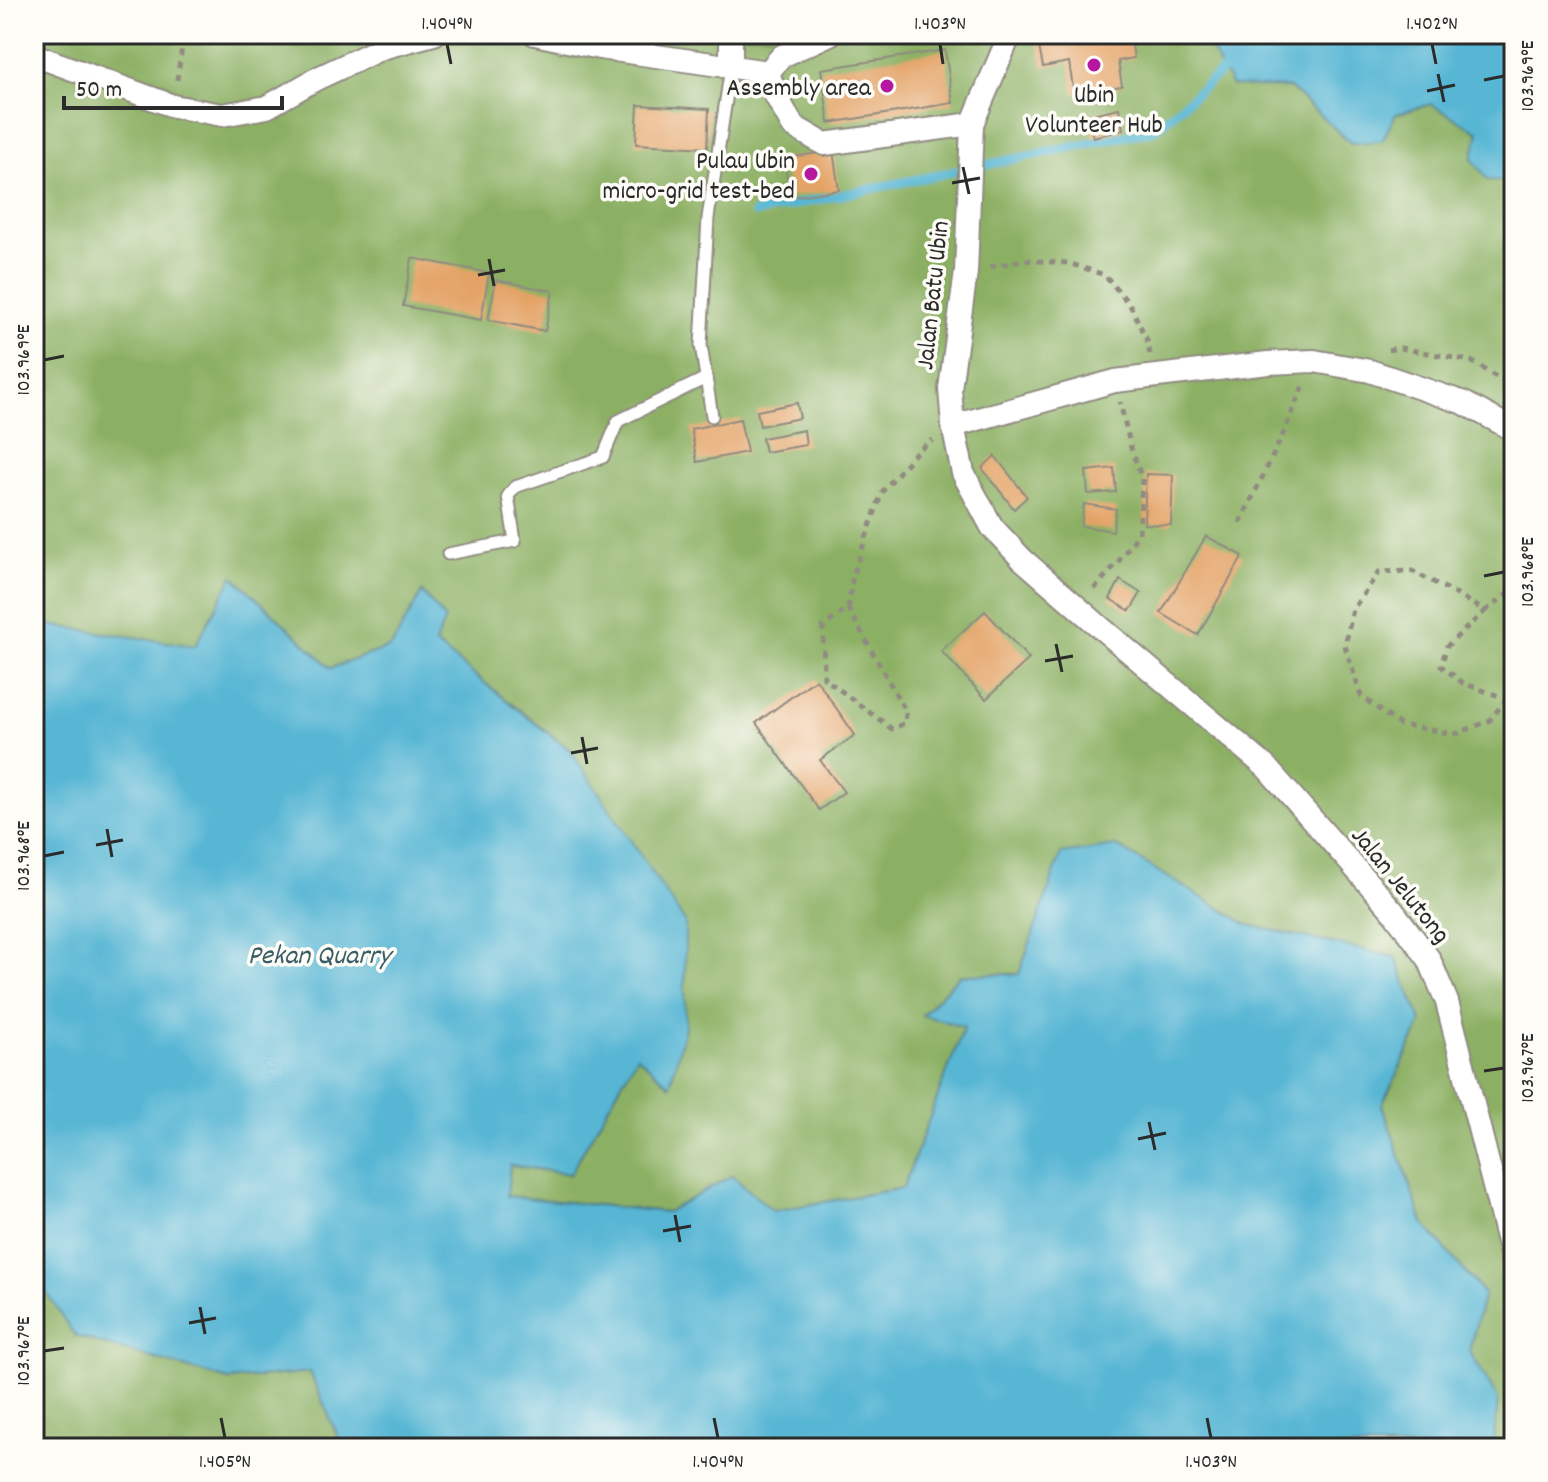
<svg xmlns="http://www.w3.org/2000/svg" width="1548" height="1482" font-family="Dekko,sans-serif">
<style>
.forest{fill:#8cb064;stroke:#5c6e48;stroke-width:2}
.water{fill:#56b6d4;stroke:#407080;stroke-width:2}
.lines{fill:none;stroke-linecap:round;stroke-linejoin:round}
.stream{stroke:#56b6d4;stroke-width:9}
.building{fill:#e4a366}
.service-casing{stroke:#908b80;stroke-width:15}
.minor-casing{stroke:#908b80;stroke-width:26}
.path{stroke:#908b80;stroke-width:5;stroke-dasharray:6 6;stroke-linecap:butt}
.service{stroke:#fff;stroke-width:11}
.minor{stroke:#fff;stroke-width:22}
.ticks{fill:none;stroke:#2b2b2b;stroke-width:3}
.poi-dot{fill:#b5179e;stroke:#fdfcf7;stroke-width:3}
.labels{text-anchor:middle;stroke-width:7;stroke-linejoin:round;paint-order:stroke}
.poi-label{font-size:26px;fill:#2b2b2b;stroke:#fdfcf7;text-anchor:end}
.street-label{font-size:26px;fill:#2b2b2b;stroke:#fdfcf7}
.water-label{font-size:28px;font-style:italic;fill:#3a5c66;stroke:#fdfcf7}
.neatline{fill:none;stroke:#2b2b2b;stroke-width:3}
.ticks-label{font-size:20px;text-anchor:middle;fill:#2b2b2b}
</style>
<rect width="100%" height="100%" fill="#fdfcf7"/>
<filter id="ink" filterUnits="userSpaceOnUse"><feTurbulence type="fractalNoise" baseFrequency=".0125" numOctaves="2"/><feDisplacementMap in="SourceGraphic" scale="16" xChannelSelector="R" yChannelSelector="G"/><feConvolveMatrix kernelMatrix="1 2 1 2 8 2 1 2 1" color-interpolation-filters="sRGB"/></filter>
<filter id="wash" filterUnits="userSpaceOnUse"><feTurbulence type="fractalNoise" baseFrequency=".006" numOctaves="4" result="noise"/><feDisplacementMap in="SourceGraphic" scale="32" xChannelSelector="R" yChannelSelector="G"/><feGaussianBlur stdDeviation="1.8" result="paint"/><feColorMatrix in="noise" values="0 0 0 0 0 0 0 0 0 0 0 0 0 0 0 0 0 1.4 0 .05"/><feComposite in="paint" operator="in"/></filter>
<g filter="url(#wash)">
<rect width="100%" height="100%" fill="#f6ebd6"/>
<!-- forest -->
<g class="forest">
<polygon points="34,34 1202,34 1232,85 1290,88 1351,143 1396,114 1431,104 1479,132 1488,180 1514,181 1514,1448 1487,1448 1493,1445 1498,1399 1469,1350 1484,1294 1423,1223 1382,1105 1422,1022 1395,957 1248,925 1116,846 1019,974 960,975 923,1014 965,1026 903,1188 773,1211 732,1176 667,1212 506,1196 510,1165 570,1174 637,1056 669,1085 572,751 435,644 422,592 391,647 330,668 233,577 196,647 34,623"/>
<polygon points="34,1274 76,1336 229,1380 310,1371 343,1448 34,1448"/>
</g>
<!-- water -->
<g class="water">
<polygon points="1202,34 1514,34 1514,181 1488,180 1472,159 1479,132 1431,104 1396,114 1382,141 1351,143 1290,88 1232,86"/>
<polygon points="233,576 331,668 391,647 422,592 445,619 435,644 571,751 685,922 685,1027 670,1085 637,1056 570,1174 510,1165 507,1196 667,1212 732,1176 773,1211 903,1188 964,1027 922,1015 960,975 1019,974 1061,854 1116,846 1248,925 1395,957 1422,1022 1382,1105 1423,1223 1484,1294 1469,1350 1498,1399 1493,1445 1487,1448 343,1448 310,1372 229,1380 75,1336 34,1274 34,623 195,646"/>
</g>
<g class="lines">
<!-- stream -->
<polyline class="stream" points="755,213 1154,130 1223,70"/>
</g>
<g id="blocks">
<!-- building -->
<g class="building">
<polygon points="1063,34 1130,34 1134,58 1118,61 1122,86 1074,94 1069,62 1043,67 1038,42 1064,37"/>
<polygon points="945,50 953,103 829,123 821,69"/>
<polygon points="638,105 709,109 707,148 636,144"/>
<polygon points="1119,108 1123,130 1093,137 1088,115"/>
<polygon points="833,151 839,190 790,197 784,158"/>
<polygon points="412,258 489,273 481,320 403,306"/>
<polygon points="496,280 553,291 545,331 488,320"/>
<polygon points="797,403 800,418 760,426 757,411"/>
<polygon points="740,419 747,452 697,462 691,429"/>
<polygon points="804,430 806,445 765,452 762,438"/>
<polygon points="995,456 1027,497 1014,509 982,468"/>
<polygon points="1114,468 1116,492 1088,494 1086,471"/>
<polygon points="1146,474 1173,475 1171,525 1144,524"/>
<polygon points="1084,504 1116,509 1113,531 1081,526"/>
<polygon points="1206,536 1243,556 1198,635 1161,613"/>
<polygon points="1120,580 1141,593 1130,611 1110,599"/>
<polygon points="985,611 1029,659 986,699 941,651"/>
<polygon points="816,679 855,735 820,760 844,792 819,810 756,723"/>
</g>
</g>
</g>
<g filter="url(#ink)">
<use href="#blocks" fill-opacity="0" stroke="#908b80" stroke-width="2"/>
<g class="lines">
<defs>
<g id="service">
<polyline points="712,416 701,345 708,218 731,67"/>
<polyline points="448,554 515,541 508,496 515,487 603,457 618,421 706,378"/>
</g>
<g id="minor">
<polyline points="535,34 600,48 768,72"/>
<polyline points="731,34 731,67"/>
<polyline points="1010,34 972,124 966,272 950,389 953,426 963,473 992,527 1022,559 1100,627 1266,767 1392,910 1429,959 1447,1002 1514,1265"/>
<polyline points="34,55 173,106 222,115 267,107 316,79 382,48 434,34"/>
<polyline points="768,72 775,94 793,126 824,144 972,124"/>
<polyline points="768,72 782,56 830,34"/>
<polyline points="953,426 1115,381 1268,363 1314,361 1370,371 1464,403 1514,430"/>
</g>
</defs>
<!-- service casing -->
<use href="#service" class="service-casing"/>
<!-- minor casing -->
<use href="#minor" class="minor-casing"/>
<!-- path -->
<g class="path">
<polyline points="177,80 184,34"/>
<polyline points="990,267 1024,260 1068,263 1105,275 1130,305 1147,340 1150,354"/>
<polyline points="1388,350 1400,348 1471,361 1514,388"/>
<polyline points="1240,523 1281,439 1303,386"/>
<polyline points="1094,589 1118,562 1139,533 1142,479 1131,448 1120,402"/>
<polyline points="848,608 906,712 905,723 892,729 824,678 823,627 848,608 853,575 882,492 917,451 933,440"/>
<polyline points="1485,611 1514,589"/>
<polyline points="1507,699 1489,721 1456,734 1400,725 1361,696 1345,646 1353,609 1379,572 1412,571 1447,589 1485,611 1447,646 1441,666 1463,683 1507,699 1514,699"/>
</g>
<!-- service -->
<use href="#service" class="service"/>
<!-- minor -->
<use href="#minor" class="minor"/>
</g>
</g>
<!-- ticks -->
<path class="ticks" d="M447 44 451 64M940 44 943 64M1432 44 1436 64M1438 74 1444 102M1484 80 1504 76M1427 91 1455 85M963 167 969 194M952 183 980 178M489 259 494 286M478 275 505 270M44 360 64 356M1484 576 1504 572M1056 644 1062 672M1045 661 1073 656M582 737 587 764M571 753 598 748M107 829 112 857M96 845 123 840M44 856 64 852M1484 1071 1504 1068M1149 1122 1155 1150M1138 1139 1166 1133M675 1215 680 1242M663 1231 691 1226M200 1307 205 1334M189 1323 216 1318M44 1351 64 1348M221 1418 225 1438M714 1418 718 1438M1207 1418 1211 1438"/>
<!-- markers -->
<g class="poi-dot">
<circle cx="1094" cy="65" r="8"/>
<circle cx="887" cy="86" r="8"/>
<circle cx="811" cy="174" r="8"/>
</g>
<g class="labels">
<!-- poi labels -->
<g class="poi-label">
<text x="871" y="95">Assembly area</text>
<text x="1094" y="102" text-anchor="middle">Ubin<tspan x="1094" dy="30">Volunteer Hub</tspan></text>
<text x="795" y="168">Pulau Ubin<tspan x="795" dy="30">micro-grid test-bed</tspan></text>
</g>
<!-- street labels -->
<g class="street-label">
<text transform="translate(931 295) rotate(-84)" y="9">Jalan Batu Ubin</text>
<text transform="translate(1402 884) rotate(51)" y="9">Jalan Jelutong</text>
</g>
<!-- water labels -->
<g class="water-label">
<text x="319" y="963">Pekan Quarry</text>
</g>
</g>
<!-- margin -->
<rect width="1548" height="1482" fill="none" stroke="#fdfcf7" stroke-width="88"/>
<!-- scale -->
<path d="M64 96v12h218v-12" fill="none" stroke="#2b2b2b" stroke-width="4"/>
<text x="76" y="96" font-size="24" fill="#2b2b2b" stroke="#fdfcf7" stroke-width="6" paint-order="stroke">50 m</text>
<rect x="44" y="44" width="1460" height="1394" class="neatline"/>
<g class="ticks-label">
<text x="447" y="29">1.404°N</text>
<text x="940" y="29">1.403°N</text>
<text x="1432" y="29">1.402°N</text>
<text transform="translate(1526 76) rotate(-90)" y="7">103.969°E</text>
<text transform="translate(22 360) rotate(-90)" y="7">103.969°E</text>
<text transform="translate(1526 572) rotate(-90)" y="7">103.968°E</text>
<text transform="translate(22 856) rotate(-90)" y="7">103.968°E</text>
<text transform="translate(1526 1068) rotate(-90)" y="7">103.967°E</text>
<text transform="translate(22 1351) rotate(-90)" y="7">103.967°E</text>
<text x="225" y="1467">1.405°N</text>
<text x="718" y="1467">1.404°N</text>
<text x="1211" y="1467">1.403°N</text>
</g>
</svg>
